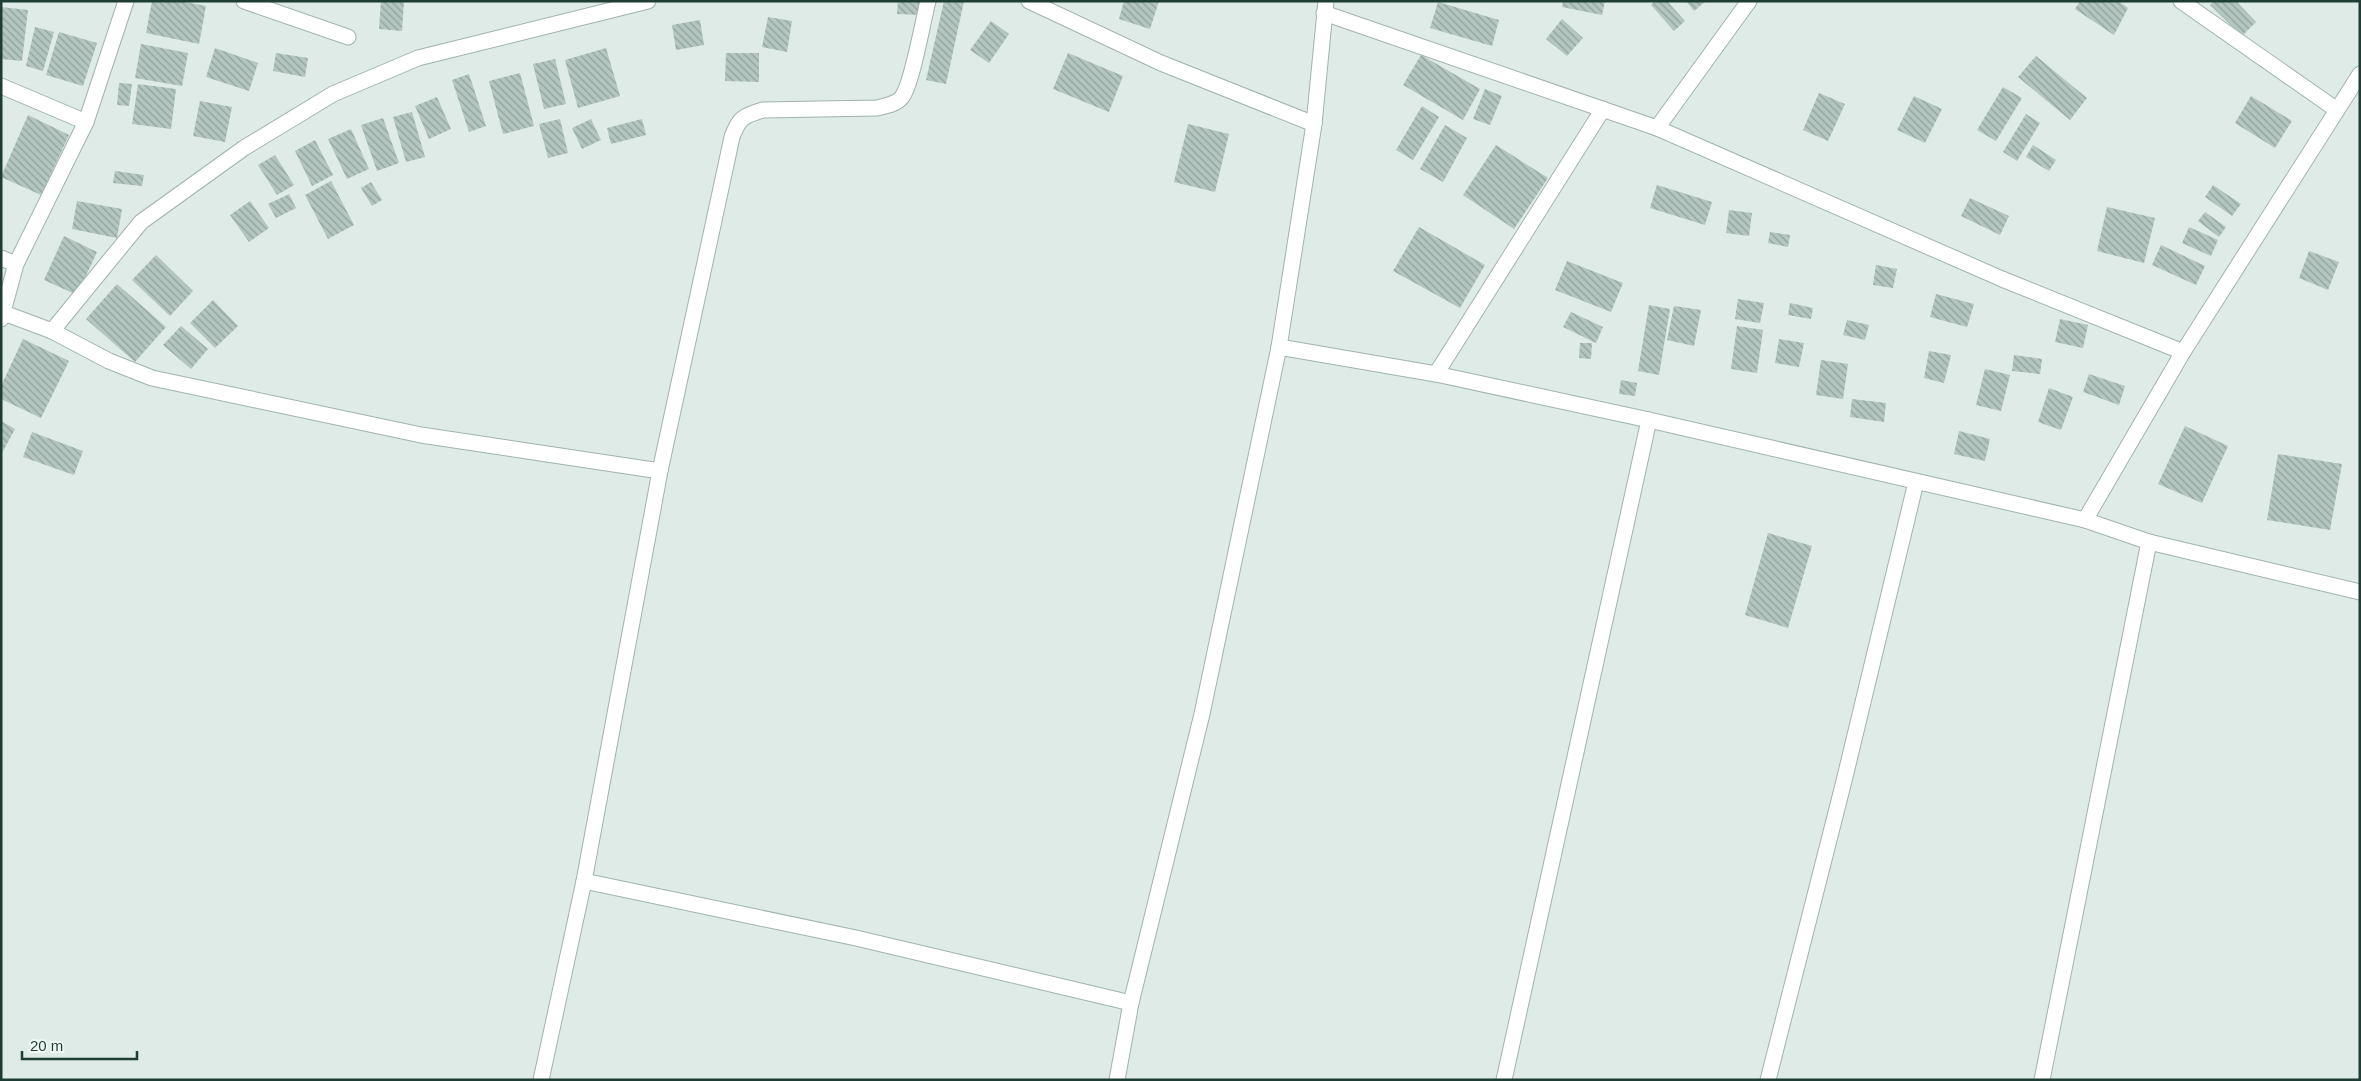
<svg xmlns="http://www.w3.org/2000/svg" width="2361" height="1081" font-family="Helvetica,sans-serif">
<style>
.building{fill:url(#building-back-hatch)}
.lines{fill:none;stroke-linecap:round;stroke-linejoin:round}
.minor-casing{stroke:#a1b3ad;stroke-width:17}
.minor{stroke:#fff;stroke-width:15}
</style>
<defs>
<pattern id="building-back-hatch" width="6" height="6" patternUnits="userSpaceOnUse" patternTransform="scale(1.25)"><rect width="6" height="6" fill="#b3c6bf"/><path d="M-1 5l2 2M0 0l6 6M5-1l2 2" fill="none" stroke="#91a29c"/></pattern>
</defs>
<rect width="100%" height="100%" fill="#deebe6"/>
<!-- building -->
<g class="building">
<polygon points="152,1 180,1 206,6 199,44 146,33"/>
<polygon points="381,1 404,1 402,31 379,29"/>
<polygon points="898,1 923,1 922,15 897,14"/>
<polygon points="944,1 964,1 946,84 926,80"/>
<polygon points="1124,1 1159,1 1150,29 1119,19"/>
<polygon points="1563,1 1605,1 1602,15 1562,7"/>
<polygon points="1655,1 1667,1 1685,21 1674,31 1651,5"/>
<polygon points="1686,1 1706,1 1694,11"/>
<polygon points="2080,1 2118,1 2128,8 2114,35 2075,9"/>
<polygon points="2214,1 2236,1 2256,22 2242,36 2210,5"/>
<polygon points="1438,2 1499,20 1492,46 1430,28"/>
<polygon points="1,7 28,10 22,61 1,59"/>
<polygon points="768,17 792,21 787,52 762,47"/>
<polygon points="1562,19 1583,38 1567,56 1546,39"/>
<polygon points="700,20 704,45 676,50 672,25"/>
<polygon points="991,21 1009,34 989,63 970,50"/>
<polygon points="35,27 54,32 43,71 26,66"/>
<polygon points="59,32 97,43 83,86 46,75"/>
<polygon points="141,44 188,53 182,86 135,78"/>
<polygon points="215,48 258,63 249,91 206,77"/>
<polygon points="606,48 620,96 578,108 565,60"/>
<polygon points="276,53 308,58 305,77 273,71"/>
<polygon points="726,53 759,53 759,82 725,81"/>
<polygon points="1068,53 1123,76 1109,112 1053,89"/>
<polygon points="1421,55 1480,89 1463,120 1403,85"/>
<polygon points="2036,56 2087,98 2070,120 2018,77"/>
<polygon points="555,59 566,104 544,109 533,64"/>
<polygon points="520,73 534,126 503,134 489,81"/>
<polygon points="469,74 486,126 469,132 452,80"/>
<polygon points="119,83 132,84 129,106 117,105"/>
<polygon points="138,84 176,89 171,129 132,124"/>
<polygon points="2003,87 2022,98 1996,141 1977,130"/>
<polygon points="1485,89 1502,96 1490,125 1473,119"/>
<polygon points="1819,93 1845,104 1828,141 1803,130"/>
<polygon points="1914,96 1942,109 1925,143 1897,130"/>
<polygon points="2251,96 2292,121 2275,148 2235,123"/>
<polygon points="437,97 451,129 429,139 415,106"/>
<polygon points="200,101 232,107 225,142 193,136"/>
<polygon points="1422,106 1439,117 1413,160 1396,150"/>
<polygon points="412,112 425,157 406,162 393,117"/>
<polygon points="2026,114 2040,123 2017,161 2003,152"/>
<polygon points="28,115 69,135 41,195 1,177"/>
<polygon points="383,118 399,163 377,171 361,125"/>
<polygon points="560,119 568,153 548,158 539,124"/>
<polygon points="591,119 601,140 582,149 572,128"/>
<polygon points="642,119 646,135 611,144 607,128"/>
<polygon points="1188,124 1229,134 1215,192 1174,182"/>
<polygon points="1445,125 1467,138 1443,182 1420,169"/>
<polygon points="351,129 369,169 347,179 328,139"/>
<polygon points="315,140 333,175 312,186 295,151"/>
<polygon points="1496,145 1548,178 1514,229 1463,195"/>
<polygon points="2033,145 2056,160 2049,171 2026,157"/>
<polygon points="275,155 294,185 277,195 258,165"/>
<polygon points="115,171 144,175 142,186 113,183"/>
<polygon points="331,181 354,225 328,239 305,195"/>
<polygon points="371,182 382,200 372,206 361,188"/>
<polygon points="1657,185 1712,202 1705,225 1650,208"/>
<polygon points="2213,185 2241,204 2232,216 2205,197"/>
<polygon points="289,194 296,208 276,218 268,204"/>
<polygon points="1970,198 2009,216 2000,235 1961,216"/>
<polygon points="77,201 122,209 117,238 72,229"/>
<polygon points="250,201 269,228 249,242 230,215"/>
<polygon points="2107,207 2155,218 2144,263 2097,251"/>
<polygon points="1729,210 1752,213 1749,236 1726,233"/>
<polygon points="2205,212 2226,227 2219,237 2198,221"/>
<polygon points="1419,227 1485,265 1460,308 1393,271"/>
<polygon points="2189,227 2218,240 2211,256 2182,243"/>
<polygon points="1770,232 1790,235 1788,247 1768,243"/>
<polygon points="64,236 97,252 77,295 44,280"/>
<polygon points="2161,245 2205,266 2196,285 2152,265"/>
<polygon points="2309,251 2339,262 2328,290 2299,278"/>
<polygon points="156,255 193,291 170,316 132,280"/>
<polygon points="1567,261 1623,283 1611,312 1555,290"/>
<polygon points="1876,265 1897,269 1893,288 1873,285"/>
<polygon points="117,284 166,327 135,362 86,319"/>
<polygon points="1936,294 1974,304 1967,327 1930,317"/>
<polygon points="1738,299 1764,303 1760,323 1735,319"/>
<polygon points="213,300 238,326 215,348 190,323"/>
<polygon points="1790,303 1813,308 1811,319 1788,315"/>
<polygon points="1649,305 1670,309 1659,375 1638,371"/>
<polygon points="1674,306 1701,310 1694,346 1667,340"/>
<polygon points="1571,312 1603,327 1596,343 1563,327"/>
<polygon points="2060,319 2088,325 2083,348 2055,342"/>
<polygon points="1847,320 1869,325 1865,340 1843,335"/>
<polygon points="181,326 208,349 191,369 163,345"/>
<polygon points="1737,326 1763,330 1757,373 1731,369"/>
<polygon points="23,339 69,361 41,418 1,399 1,386"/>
<polygon points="1779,339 1804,343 1799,367 1775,363"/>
<polygon points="1580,343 1592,343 1591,359 1579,358"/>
<polygon points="1929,351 1951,355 1944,383 1924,378"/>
<polygon points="2014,355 2042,359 2040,374 2012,371"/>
<polygon points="1821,360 1848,364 1843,399 1816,395"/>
<polygon points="1985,369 2010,375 2001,411 1976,405"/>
<polygon points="2089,374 2125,386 2119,405 2083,392"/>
<polygon points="1621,380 1637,383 1635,396 1619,394"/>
<polygon points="2049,388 2073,397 2061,430 2038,422"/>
<polygon points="1852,399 1886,403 1884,422 1850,417"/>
<polygon points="1,421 15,429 1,455"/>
<polygon points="2185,426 2228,446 2202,503 2158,484"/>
<polygon points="1959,431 1990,439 1985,461 1954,454"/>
<polygon points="32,432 83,451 74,475 23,457"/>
<polygon points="2278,454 2342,464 2330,530 2267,520"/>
<polygon points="1768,533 1812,546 1788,628 1745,615"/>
</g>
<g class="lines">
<defs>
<g id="minor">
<polyline points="244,1 348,37"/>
<polyline points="1029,1 1161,63 1314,124"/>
<polyline points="2181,1 2337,110"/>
<polyline points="1324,13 1657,128 2002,279 2183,352"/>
<polyline points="1,86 86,122"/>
<polyline points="1657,128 1749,1"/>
<polyline points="1,258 16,264"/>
<polyline points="4,313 52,331 109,361 152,378 421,435 660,471"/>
<polyline points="1,319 16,264 86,122 126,1"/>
<polyline points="52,331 141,222 244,148 333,94 418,58 648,1"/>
<polyline points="1279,347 1436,374 1649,420 2085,520 2149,542 2360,592"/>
<polyline points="1436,374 1603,109"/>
<polyline points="2085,520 2183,352 2360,74"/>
<polyline points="584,881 856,938 1131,1003"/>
<path d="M541 1080 584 881 660 471 732 137C739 118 743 116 763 110L877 108C885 106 897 104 902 97 912 84 923 21 928 1"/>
<polyline points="1117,1080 1131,1003 1202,714 1279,347 1314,124 1326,1"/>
<polyline points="1504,1080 1649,420"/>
<polyline points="1768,1080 1844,781 1916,482"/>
<polyline points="2042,1080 2149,542"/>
</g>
</defs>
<!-- minor casing -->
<use href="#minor" class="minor-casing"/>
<!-- minor -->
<use href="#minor" class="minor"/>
</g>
<!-- border -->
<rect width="2361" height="1081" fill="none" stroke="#1e3d35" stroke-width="5"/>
<!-- scale -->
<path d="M22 1051v8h115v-8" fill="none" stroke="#1e3d35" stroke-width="2.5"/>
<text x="30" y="1051" font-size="15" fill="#1e3d35" stroke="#eff8f4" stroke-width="4" paint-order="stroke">20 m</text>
</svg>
